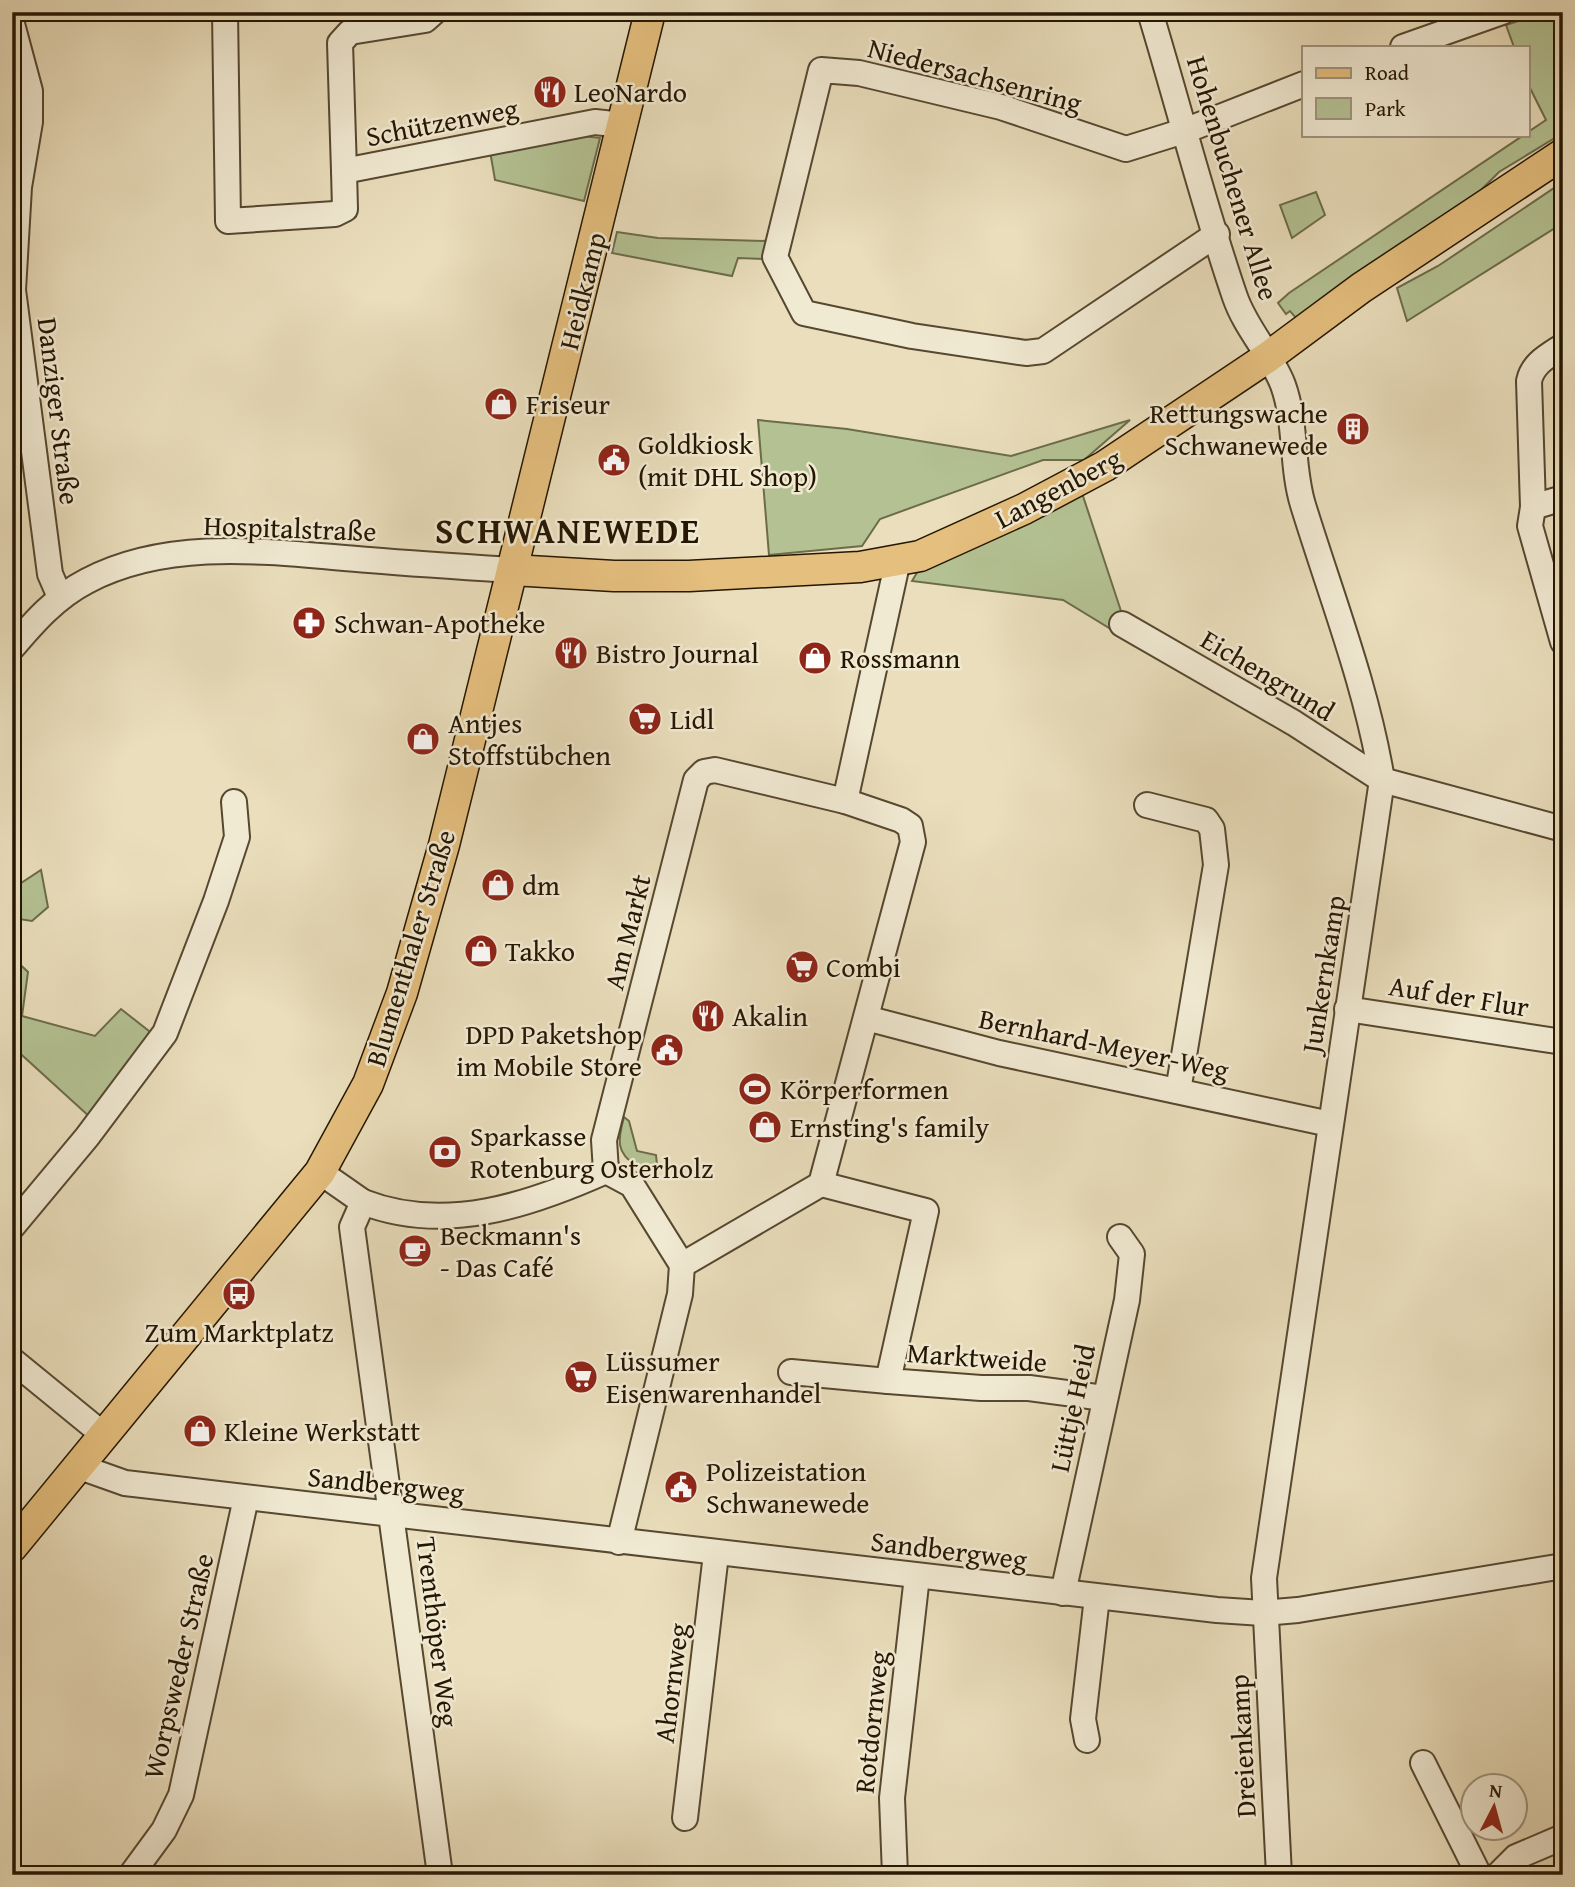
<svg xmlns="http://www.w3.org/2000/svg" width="1575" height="1887" font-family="'Gentium Book Plus',serif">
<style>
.green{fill:#b4c293;stroke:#6c6c4a;stroke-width:2}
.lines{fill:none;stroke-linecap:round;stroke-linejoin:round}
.minor-casing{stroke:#564830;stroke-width:28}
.major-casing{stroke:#251602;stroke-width:33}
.minor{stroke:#f1ead3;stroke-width:24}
.major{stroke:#e5bf7e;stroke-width:30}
.labels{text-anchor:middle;stroke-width:5;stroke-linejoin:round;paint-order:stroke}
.street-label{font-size:28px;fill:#251602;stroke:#f1ead3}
.poi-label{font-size:28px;fill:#251602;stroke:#f1ead3;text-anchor:start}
.district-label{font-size:35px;font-weight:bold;letter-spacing:2px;fill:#251602;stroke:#f1ead3}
</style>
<rect width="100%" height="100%" fill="#eadebc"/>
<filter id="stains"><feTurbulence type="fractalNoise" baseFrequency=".00286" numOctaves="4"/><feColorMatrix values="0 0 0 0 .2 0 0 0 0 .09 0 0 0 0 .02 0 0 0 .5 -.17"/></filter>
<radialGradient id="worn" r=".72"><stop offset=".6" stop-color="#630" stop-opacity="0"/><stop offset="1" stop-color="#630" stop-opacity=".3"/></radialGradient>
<!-- green -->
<g class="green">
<polygon points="1545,12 1563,12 1563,133 1499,172 1477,194 1296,318 1290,311 1286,314 1278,303 1289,293 1546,120 1528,84 1528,47 1514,47 1506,25"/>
<polygon points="575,135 600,138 584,201 495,180 490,151"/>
<polygon points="1563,182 1563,223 1407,321 1397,288 1438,266"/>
<polygon points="1316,192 1325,215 1292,238 1280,205"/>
<polygon points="617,232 658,238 768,241 766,259 738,258 732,276 612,253"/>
<polygon points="758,420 847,429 1011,456 1130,420 1084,460 1043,460 880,519 862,546 769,555"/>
<polygon points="1082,493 1121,611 1119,634 1063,600 912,581 924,561"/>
<polygon points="41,870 48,907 32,921 12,918 12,889"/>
<polygon points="12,957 28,972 22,1016 95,1036 121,1009 154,1035 91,1118 12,1046"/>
<path d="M624 1117 629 1121 637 1151 656 1155 657 1165 653 1170C645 1172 643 1170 637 1166 615 1153 618 1139 624 1117Z"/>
</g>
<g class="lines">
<defs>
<g id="minor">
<polyline points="225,12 228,221 335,214 345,209 344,171 595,122 623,125"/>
<path d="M1150 12C1179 107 1203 204 1235 297 1246 329 1271 354 1283 385 1297 424 1291 466 1303 505 1331 596 1367 687 1382 780L1264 1578 1279 1875"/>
<polyline points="12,24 30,91 30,122 19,187 13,290 50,574 60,597"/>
<polyline points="1403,47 1502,12"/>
<polyline points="344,171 340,43 350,32 425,20 434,12"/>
<polyline points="1217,234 1043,351 1026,353 912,336 804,313 775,257 821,70 859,73 1001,107 1126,149 1187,130 1304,84"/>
<path d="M1563 346C1548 356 1533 363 1529 381L1533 507 1530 526 1563 642"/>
<polyline points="1533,507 1563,498"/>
<polyline points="1122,624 1294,723 1382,780 1563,829"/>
<path d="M12 648C34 622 56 597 87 581 172 536 277 553 369 560 417 564 464 567 512 570"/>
<polyline points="1147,805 1206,820 1212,829 1216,865 1178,1091"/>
<polyline points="1347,1009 1563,1042"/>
<polyline points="866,1018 999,1053 1330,1124"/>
<polyline points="320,1172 363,1202 352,1227 353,1235 440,1875"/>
<polyline points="821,1184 926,1211 888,1381 981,1388 1029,1388 1104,1398"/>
<path d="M363 1202C445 1234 530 1205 606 1171"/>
<polyline points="12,1227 87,1137 165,1033 216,901 237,837 234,802"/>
<polyline points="682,1265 821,1184 913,842 910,826 901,820 845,801"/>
<polyline points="12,1360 105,1436"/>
<polyline points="791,1372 888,1381"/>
<polyline points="80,1467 125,1483 1217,1610 1263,1613 1298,1610 1563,1566"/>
<polyline points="619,1542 680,1294 682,1265 632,1185 606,1171 604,1140 696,780 704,772 715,770 845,801 898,560"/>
<polyline points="1063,1593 1127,1300 1132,1254 1120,1237"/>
<polyline points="1087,1740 1083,1719 1097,1597"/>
<polyline points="1423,1763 1479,1875"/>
<polyline points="685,1818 716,1554"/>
<polyline points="131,1875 164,1830 181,1795 246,1498"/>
<polyline points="895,1875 892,1798 917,1576"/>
<polyline points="1498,1875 1516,1857 1563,1837"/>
</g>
<g id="major">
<polyline points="512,570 614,576 689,576 860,567 920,556 1024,509 1105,466 1268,357 1361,288 1563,154"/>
<polyline points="12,1547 320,1172 368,1084 402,993 444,845 650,12"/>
</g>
</defs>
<!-- minor casing -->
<use href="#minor" class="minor-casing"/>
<!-- major casing -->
<use href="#major" class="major-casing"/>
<!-- minor -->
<use href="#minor" class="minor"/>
<!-- major -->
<use href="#major" class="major"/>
</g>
<!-- icons -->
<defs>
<symbol id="restaurant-disc" viewBox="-11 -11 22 22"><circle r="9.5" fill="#8f2418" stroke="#f1ead3"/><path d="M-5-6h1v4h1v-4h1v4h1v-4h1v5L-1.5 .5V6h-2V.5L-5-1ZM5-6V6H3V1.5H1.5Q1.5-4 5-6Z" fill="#fff"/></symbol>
<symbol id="shop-disc" viewBox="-11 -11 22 22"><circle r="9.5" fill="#8f2418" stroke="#f1ead3"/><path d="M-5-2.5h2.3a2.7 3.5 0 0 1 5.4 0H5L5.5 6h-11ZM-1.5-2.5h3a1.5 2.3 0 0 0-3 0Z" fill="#fff"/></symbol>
<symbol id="building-disc" viewBox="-11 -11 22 22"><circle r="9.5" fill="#8f2418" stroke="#f1ead3"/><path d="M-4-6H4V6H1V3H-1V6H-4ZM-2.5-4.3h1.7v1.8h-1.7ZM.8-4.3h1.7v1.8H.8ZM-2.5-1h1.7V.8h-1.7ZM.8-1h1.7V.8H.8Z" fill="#fff"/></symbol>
<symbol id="civic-disc" viewBox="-11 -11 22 22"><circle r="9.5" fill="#8f2418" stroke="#f1ead3"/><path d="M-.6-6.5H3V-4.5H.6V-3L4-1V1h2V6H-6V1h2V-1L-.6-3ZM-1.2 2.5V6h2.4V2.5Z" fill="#fff"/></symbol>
<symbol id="pharmacy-disc" viewBox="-11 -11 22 22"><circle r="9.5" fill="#8f2418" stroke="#f1ead3"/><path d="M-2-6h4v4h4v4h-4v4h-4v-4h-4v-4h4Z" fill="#fff"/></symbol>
<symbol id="supermarket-disc" viewBox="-11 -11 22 22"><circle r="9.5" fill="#8f2418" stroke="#f1ead3"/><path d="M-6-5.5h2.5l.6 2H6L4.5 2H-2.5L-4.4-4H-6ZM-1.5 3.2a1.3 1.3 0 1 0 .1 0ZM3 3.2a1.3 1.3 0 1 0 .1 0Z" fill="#fff"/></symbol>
<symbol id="stadium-disc" viewBox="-11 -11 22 22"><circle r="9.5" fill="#8f2418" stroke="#f1ead3"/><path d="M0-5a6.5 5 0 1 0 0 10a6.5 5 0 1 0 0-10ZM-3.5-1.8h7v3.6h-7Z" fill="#fff"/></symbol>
<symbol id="bank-disc" viewBox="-11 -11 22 22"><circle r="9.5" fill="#8f2418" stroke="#f1ead3"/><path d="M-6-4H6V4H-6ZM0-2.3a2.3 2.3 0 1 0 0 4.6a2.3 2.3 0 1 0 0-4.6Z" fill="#fff"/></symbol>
<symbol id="cafe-disc" viewBox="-11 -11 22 22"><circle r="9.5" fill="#8f2418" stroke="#f1ead3"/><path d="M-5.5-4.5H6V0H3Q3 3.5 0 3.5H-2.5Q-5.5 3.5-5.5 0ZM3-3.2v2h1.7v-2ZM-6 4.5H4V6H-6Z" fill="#fff"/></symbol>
<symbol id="bus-disc" viewBox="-11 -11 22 22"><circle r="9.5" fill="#8f2418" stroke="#f1ead3"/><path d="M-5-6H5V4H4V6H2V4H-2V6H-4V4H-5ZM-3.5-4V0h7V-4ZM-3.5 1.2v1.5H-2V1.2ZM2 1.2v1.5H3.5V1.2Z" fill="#fff"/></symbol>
</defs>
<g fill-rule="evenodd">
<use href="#restaurant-disc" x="531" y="73" width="38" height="38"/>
<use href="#shop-disc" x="482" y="385" width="38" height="38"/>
<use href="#building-disc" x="1334" y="410" width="38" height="38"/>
<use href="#civic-disc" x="595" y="441" width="38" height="38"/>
<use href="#pharmacy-disc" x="290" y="604" width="38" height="38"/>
<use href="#restaurant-disc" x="552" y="634" width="38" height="38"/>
<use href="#shop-disc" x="796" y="639" width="38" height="38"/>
<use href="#supermarket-disc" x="626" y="700" width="38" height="38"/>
<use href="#shop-disc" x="404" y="720" width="38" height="38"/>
<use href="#shop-disc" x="479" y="866" width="38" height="38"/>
<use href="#shop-disc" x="462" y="932" width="38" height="38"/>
<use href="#supermarket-disc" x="783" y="948" width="38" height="38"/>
<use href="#restaurant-disc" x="689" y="997" width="38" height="38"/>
<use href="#civic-disc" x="648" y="1031" width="38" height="38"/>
<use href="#stadium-disc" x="736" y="1070" width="38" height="38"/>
<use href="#shop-disc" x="746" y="1108" width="38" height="38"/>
<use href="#bank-disc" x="426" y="1133" width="38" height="38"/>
<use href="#cafe-disc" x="396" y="1232" width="38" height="38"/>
<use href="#bus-disc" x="220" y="1275" width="38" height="38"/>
<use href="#supermarket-disc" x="562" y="1358" width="38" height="38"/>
<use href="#shop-disc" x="181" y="1412" width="38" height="38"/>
<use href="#civic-disc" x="662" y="1468" width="38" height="38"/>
</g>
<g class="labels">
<!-- street labels -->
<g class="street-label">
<text transform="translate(975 75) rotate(15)" y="10">Niedersachsenring</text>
<text transform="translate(442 122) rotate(-11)" y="10">Schützenweg</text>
<text transform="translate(1233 178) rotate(73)" y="10">Hohenbuchener Allee</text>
<text transform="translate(582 291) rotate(-76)" y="10">Heidkamp</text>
<text transform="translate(59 411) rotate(83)" y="10">Danziger Straße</text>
<text transform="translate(1058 488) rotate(-28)" y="10">Langenberg</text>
<text transform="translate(290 528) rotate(2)" y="10">Hospitalstraße</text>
<text transform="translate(1268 675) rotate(31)" y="10">Eichengrund</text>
<text transform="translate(627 932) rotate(-76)" y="10">Am Markt</text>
<text transform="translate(410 948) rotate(-73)" y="10">Blumenthaler Straße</text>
<text transform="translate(1323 974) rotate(-81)" y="10">Junkernkamp</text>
<text transform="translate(1459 996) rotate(9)" y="10">Auf der Flur</text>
<text transform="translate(1104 1044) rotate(12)" y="10">Bernhard-Meyer-Weg</text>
<text transform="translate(977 1357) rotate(4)" y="10">Marktweide</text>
<text transform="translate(1072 1408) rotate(-78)" y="10">Lüttje Heid</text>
<text transform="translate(386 1484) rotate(6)" y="10">Sandbergweg</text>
<text transform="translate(949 1550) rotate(7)" y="10">Sandbergweg</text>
<text transform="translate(438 1632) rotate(83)" y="10">Trenthöper Weg</text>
<text transform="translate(178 1666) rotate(-77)" y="10">Worpsweder Straße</text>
<text transform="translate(671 1683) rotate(-83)" y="10">Ahornweg</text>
<text transform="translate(871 1722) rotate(-84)" y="10">Rotdornweg</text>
<text transform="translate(1242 1746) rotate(-93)" y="10">Dreienkamp</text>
</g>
<!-- poi labels -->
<g class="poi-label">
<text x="574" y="102">LeoNardo</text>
<text x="526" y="414">Friseur</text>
<text x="1328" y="423" text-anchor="end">Rettungswache<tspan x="1328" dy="32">Schwanewede</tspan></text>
<text x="638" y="454">Goldkiosk<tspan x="638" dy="32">(mit DHL Shop)</tspan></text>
<text x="334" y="633">Schwan-Apotheke</text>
<text x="596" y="663">Bistro Journal</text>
<text x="840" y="668">Rossmann</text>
<text x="670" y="729">Lidl</text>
<text x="448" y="733">Antjes<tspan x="448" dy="32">Stoffstübchen</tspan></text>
<text x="522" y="895">dm</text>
<text x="505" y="961">Takko</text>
<text x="826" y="977">Combi</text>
<text x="732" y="1026">Akalin</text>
<text x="642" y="1044" text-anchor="end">DPD Paketshop<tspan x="642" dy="32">im Mobile Store</tspan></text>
<text x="780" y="1099">Körperformen</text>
<text x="790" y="1137">Ernsting's family</text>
<text x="470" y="1146">Sparkasse<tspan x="470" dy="32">Rotenburg Osterholz</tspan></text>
<text x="440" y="1245">Beckmann's<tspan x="440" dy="32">- Das Café</tspan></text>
<text x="239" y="1342" text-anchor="middle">Zum Marktplatz</text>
<text x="606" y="1371">Lüssumer<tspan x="606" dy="32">Eisenwarenhandel</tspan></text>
<text x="224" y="1441">Kleine Werkstatt</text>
<text x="706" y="1481">Polizeistation<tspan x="706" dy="32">Schwanewede</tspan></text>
</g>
<!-- district labels -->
<g class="district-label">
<text x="568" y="543">SCHWANEWEDE</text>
</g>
</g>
<!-- margin -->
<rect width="1575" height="1887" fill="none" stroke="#eadebc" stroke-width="42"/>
<rect x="14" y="14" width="1547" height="1859" fill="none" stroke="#251602" stroke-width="3.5"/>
<rect x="21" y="21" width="1533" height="1845" fill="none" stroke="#251602" stroke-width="2"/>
<!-- legend -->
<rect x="1302" y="46" width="228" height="91" fill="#f1ead3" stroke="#9f957f" stroke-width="2"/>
<rect x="1316" y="68" width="35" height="10" fill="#e5bf7e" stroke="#9f957f" stroke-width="2"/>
<text x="1365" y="80" font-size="21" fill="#251602">Road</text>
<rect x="1316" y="98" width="35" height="21" fill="#b4c293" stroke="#9f957f" stroke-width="2"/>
<text x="1365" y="116" font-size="21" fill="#251602">Park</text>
<!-- north arrow -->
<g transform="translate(1494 1807) rotate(6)"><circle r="33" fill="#f1ead3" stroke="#9f957f" stroke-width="2"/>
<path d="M0-5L12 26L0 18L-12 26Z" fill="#8f2418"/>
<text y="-10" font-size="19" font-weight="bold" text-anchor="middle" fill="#251602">N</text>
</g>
<rect width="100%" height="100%" filter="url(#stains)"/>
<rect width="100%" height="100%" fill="url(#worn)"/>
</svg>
